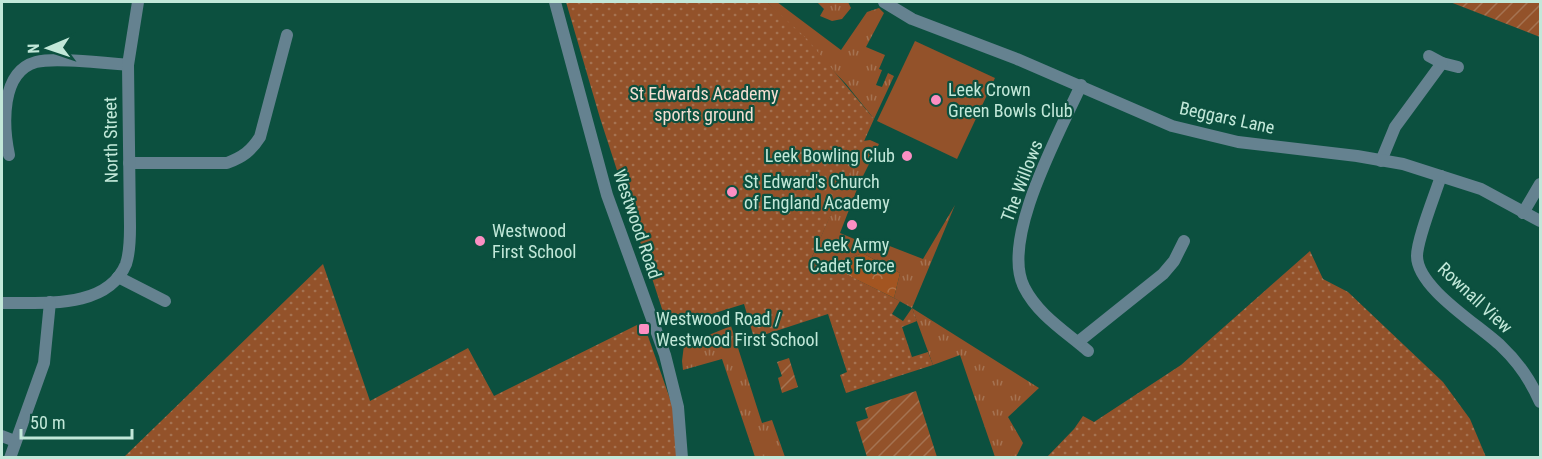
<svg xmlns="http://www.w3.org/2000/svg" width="1542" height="459" font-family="'Roboto Condensed',sans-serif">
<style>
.grass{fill:url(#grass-tufts)}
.forest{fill:url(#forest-crowns)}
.park{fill:url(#park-dots)}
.garden{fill:url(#garden-furrows)}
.pitch{fill:#93522a}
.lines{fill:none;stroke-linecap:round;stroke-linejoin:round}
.minor{stroke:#658290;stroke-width:12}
.tertiary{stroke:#658290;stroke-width:12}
.poi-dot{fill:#fb8fc3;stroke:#0c503f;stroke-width:2}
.labels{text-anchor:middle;stroke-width:4.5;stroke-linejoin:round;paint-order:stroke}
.poi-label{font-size:18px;fill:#c2e8d9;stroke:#0c503f;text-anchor:start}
.park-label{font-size:18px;fill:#f6dfd2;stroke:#0c503f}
.street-label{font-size:18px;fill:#c2e8d9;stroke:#0c503f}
</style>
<defs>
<pattern id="grass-tufts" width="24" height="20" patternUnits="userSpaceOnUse" patternTransform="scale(1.5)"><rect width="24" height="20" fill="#93522a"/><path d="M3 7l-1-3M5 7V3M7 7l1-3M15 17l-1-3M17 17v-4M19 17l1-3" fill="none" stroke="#a57352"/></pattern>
<pattern id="forest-crowns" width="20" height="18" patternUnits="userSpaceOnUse" patternTransform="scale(1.5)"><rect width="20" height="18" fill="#a35521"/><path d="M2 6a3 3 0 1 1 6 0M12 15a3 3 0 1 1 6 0" fill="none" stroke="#b2764b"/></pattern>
<pattern id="park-dots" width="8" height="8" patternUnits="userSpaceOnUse" patternTransform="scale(1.5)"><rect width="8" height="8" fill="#93522a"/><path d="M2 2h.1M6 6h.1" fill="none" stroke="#a57352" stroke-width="1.8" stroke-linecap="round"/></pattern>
<pattern id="garden-furrows" width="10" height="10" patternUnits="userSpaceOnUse" patternTransform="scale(1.5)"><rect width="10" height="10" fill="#93522a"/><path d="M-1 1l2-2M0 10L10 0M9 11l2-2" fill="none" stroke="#a57352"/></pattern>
</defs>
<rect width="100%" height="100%" fill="#0c503f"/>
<!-- grass -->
<g class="grass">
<polygon points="767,2 777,2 841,50 867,12 879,8 884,13 866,47 885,55 879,69 882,70 876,85 882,87 888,73 894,76 874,119 846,84"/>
<polygon points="817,2 848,2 851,8 842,19 832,21 820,16 824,9"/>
<polygon points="870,140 879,144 859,184 840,233 878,249 887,245 923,259 955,205 912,308 1039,388 1008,417 1023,443 1016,457 995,457 960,355 933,365 912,308 894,298 900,273 862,253 831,267 812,257 863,141"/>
<polygon points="731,326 762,423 772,420 785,457 755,457 722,359 683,370 682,361 684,345"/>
</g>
<!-- forest -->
<polygon class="forest" points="862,253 900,273 894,298 831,267"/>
<!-- park -->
<g class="park">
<polygon points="566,2 767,2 807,39 874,119 812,257 900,301 892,314 903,321 912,308 917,321 902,327 912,357 928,352 933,365 846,393 840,375 847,372 828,314 754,338 744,304 676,325 663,312 600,118"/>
<polygon points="1310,251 1323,279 1348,292 1443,382 1470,419 1486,457 1047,457 1074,429 1083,416 1094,422 1181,365"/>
<polygon points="323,264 370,401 468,348 494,396 643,322 681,430 682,458 123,458"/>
</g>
<!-- garden -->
<g class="garden">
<polygon points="1450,2 1540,2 1540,37"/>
<polygon points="789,358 798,387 782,393 778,378 782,376 777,362"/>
<polygon points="916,391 937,457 867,457 856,422 868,418 865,408"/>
</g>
<!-- pitch -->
<polygon class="pitch" points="915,41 995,78 957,159 877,121"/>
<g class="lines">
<!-- minor -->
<g class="minor">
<polyline points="1429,56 1442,63 1458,67"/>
<path d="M1081 85C1060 132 1000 239 1024 287 1038 315 1065 331 1088 351"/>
<path d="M9 155C3 126 0 72 36 62 55 57 106 63 128 65"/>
<polyline points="1381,161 1395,127 1442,63"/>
<path d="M129 163H227C243 157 251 151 260 137L287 35"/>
<path d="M1441 176C1435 195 1417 239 1417 256 1417 288 1479 325 1501 346 1518 362 1531 381 1540 402"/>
<polyline points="1523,213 1540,184"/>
<polyline points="118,277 165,301"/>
<path d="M2 303C42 302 107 310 126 264 130 252 130 239 130 227L128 65 138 2"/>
<polyline points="1078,342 1163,274 1174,261 1184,241"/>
<polyline points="2,436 15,441"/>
<polyline points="10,458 44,363 50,302"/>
</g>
<!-- tertiary -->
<g class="tertiary">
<polyline points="555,2 607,195 665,355 678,407 682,458"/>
<polyline points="884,2 912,19 1017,59 1172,126 1238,142 1357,156 1403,164 1481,189 1540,221"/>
</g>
</g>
<!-- markers -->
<g class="poi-dot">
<circle cx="936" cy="100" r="6"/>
<circle cx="907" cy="156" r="6"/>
<circle cx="732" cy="192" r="6"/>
<circle cx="852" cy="225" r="6"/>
<circle cx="480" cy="241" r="6"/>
<rect x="638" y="323" width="12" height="12" rx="3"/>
</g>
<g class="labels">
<!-- poi labels -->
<g class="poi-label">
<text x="948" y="96">Leek Crown<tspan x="948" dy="21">Green Bowls Club</tspan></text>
<text x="895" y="162" text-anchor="end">Leek Bowling Club</text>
<text x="744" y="188">St Edward's Church<tspan x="744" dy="21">of England Academy</tspan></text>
<text x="492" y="237">Westwood<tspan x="492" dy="21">First School</tspan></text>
<text x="852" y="251" text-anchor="middle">Leek Army<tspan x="852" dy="21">Cadet Force</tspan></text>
<text x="656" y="325">Westwood Road /<tspan x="656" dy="21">Westwood First School</tspan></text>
</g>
<!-- park labels -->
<g class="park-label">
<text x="704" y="100">St Edwards Academy<tspan x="704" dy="21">sports ground</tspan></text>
</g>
<!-- street labels -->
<g class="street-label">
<text transform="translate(1227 118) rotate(12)" y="6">Beggars Lane</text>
<text transform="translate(111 140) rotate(-91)" y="6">North Street</text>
<text transform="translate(1022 181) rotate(-69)" y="6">The Willows</text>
<text transform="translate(637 224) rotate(71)" y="6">Westwood Road</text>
<text transform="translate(1475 298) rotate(43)" y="6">Rownall View</text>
</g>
</g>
<!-- border -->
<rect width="1542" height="459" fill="none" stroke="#c2e8d9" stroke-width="6"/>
<!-- north arrow -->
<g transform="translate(48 48) rotate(268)" stroke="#0c503f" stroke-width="4.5" paint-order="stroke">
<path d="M0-4.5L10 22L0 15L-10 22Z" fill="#c2e8d9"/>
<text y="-9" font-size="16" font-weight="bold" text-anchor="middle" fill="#c2e8d9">N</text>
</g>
<!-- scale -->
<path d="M21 429v9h111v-9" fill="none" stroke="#c2e8d9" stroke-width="3"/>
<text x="30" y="429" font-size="18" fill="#c2e8d9" stroke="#0c503f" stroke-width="4.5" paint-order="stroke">50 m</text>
</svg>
